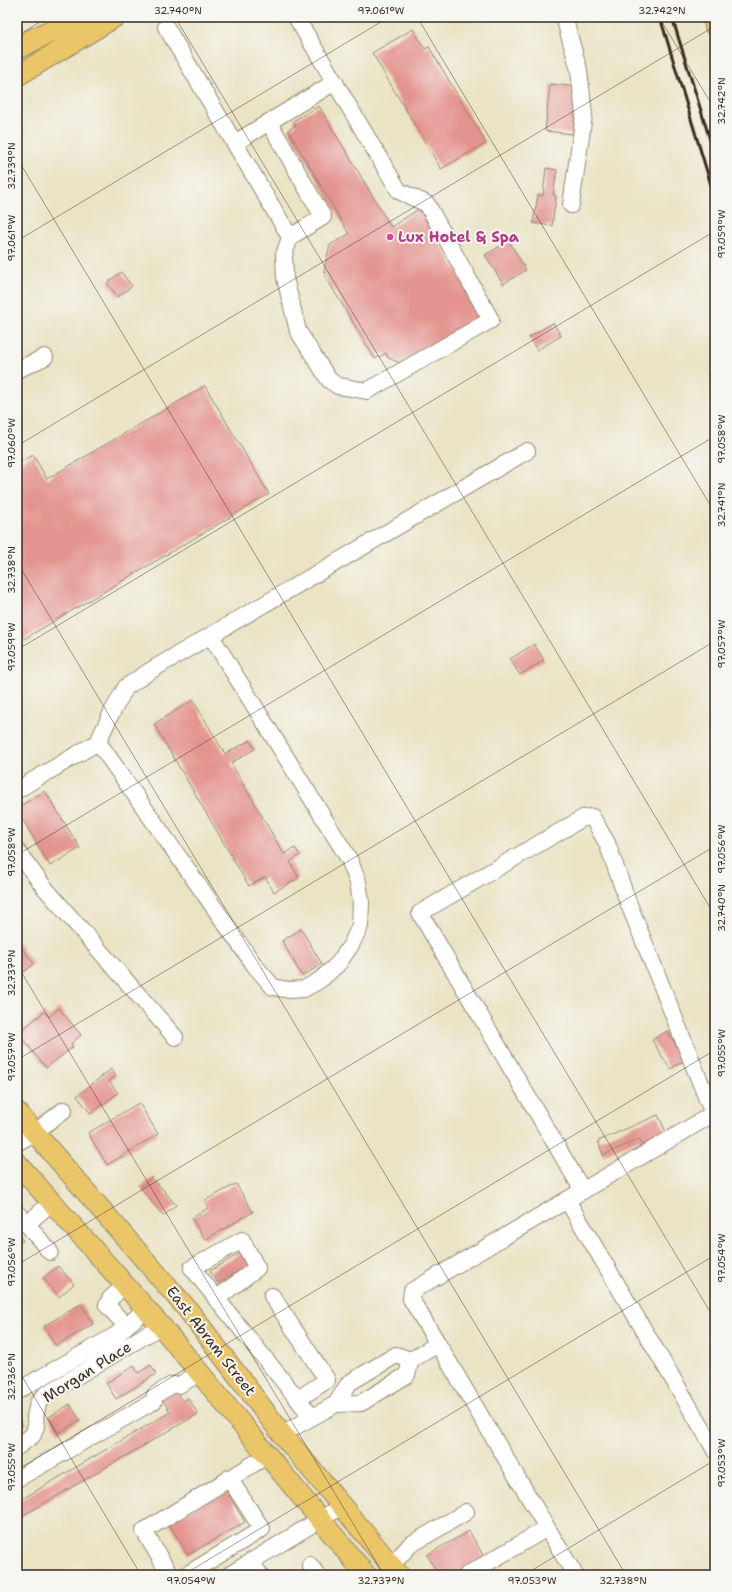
<svg xmlns="http://www.w3.org/2000/svg" width="732" height="1592" font-family="'Shantell Sans',sans-serif">
<style>
.building{fill:#e49490}
.lines{fill:none;stroke-linecap:round;stroke-linejoin:round}
.minor-casing{stroke:#928671;stroke-width:18}
.major-casing{stroke:#928671;stroke-width:22}
.highway-casing{stroke:#928671;stroke-width:24}
.minor{stroke:#fff;stroke-width:16}
.major{stroke:#eac669;stroke-width:20}
.highway{stroke:#eac669;stroke-width:22}
.rail{stroke:#3b2a1e;stroke-width:3}
.ticks{fill:none;stroke:#3b2a1e;stroke-width:1;stroke-opacity:0.45}
.hotel-dot{fill:#d1479c;stroke:#f6f6f2;stroke-width:1.5}
.labels{text-anchor:middle;stroke-width:4;stroke-linejoin:round;paint-order:stroke}
.hotel-label{font-size:15px;font-weight:bold;fill:#b23c85;stroke:#f6f6f2;text-anchor:start}
.street-label{font-size:15px;fill:#3b2a1e;stroke:#f6f6f2}
.neatline{fill:none;stroke:#3b2a1e;stroke-width:1.5}
.ticks-label{font-size:10px;text-anchor:middle;fill:#3b2a1e}
</style>
<rect width="100%" height="100%" fill="#f6f6f2"/>
<filter id="ink" filterUnits="userSpaceOnUse"><feTurbulence type="fractalNoise" baseFrequency=".025" numOctaves="2"/><feDisplacementMap in="SourceGraphic" scale="8" xChannelSelector="R" yChannelSelector="G"/><feConvolveMatrix kernelMatrix="1 2 1 2 8 2 1 2 1" color-interpolation-filters="sRGB"/></filter>
<filter id="wash" filterUnits="userSpaceOnUse"><feTurbulence type="fractalNoise" baseFrequency=".012" numOctaves="4" result="noise"/><feDisplacementMap in="SourceGraphic" scale="16" xChannelSelector="R" yChannelSelector="G"/><feGaussianBlur stdDeviation="0.9" result="paint"/><feColorMatrix in="noise" values="0 0 0 0 0 0 0 0 0 0 0 0 0 0 0 0 0 1.4 0 .05"/><feComposite in="paint" operator="in"/></filter>
<g filter="url(#wash)">
<rect width="100%" height="100%" fill="#eae3c4"/>
<g id="blocks">
<!-- building -->
<g class="building">
<polygon points="413,29 425,49 429,47 486,143 441,169 372,53"/>
<polygon points="550,84 578,87 573,134 545,131"/>
<polygon points="319,106 391,227 419,209 484,316 401,363 388,358 386,353 375,359 325,276 324,270 330,245 349,234 288,130 296,125 293,121"/>
<polygon points="546,168 557,170 553,195 556,196 552,226 533,223 538,195 543,196"/>
<polygon points="509,241 526,270 503,284 485,255"/>
<polygon points="121,272 132,286 118,297 107,283"/>
<polygon points="553,323 561,336 537,350 529,337"/>
<polygon points="205,386 269,494 17,643 17,464 33,455 47,479"/>
<polygon points="534,644 544,660 520,675 510,659"/>
<polygon points="193,700 225,754 250,740 255,749 231,763 284,854 295,848 300,855 290,862 299,878 274,892 265,877 249,886 154,724"/>
<polygon points="45,791 80,848 50,866 17,810 17,808"/>
<polygon points="301,929 322,964 302,976 282,941"/>
<polygon points="17,941 34,964 17,977"/>
<polygon points="59,1008 81,1035 71,1044 73,1047 46,1068 18,1033 44,1012 49,1017"/>
<polygon points="667,1031 685,1060 670,1069 652,1040"/>
<polygon points="111,1069 116,1076 109,1081 118,1093 91,1114 77,1096"/>
<polygon points="139,1103 158,1134 107,1165 88,1133"/>
<polygon points="658,1115 667,1134 642,1145 639,1139 603,1155 598,1141"/>
<polygon points="152,1177 176,1205 163,1216 140,1187"/>
<polygon points="236,1184 253,1212 205,1240 192,1218 208,1208 204,1201"/>
<polygon points="17,1231 23,1241 17,1244"/>
<polygon points="244,1251 251,1264 218,1283 210,1271"/>
<polygon points="58,1266 74,1284 59,1297 43,1278"/>
<polygon points="81,1304 93,1324 56,1346 44,1326"/>
<polygon points="151,1365 156,1374 116,1399 106,1383 134,1366 138,1373"/>
<polygon points="173,1386 182,1401 188,1398 198,1414 17,1519 17,1502 170,1412 160,1394"/>
<polygon points="70,1404 80,1420 59,1433 49,1417"/>
<polygon points="17,1415 23,1426 17,1430"/>
<polygon points="225,1489 245,1522 188,1555 168,1522"/>
<polygon points="469,1531 484,1557 453,1575 439,1575 427,1555"/>
</g>
</g>
</g>
<g filter="url(#ink)">
<use href="#blocks" fill-opacity="0" stroke="#928671" stroke-width="1"/>
<g class="lines">
<defs>
<g id="minor">
<polyline points="564,17 579,70 584,115 571,205"/>
<polyline points="166,27 290,237 284,255 285,278 298,331 329,380 338,386 345,387 367,391 491,320 427,204 399,191 296,17"/>
<polyline points="235,143 269,122"/>
<polyline points="290,237 323,217 269,122 335,82"/>
<polyline points="17,370 45,357"/>
<polyline points="98,742 255,966 273,987 289,990 304,989 320,980 338,964 351,945 360,926 361,902 358,882 349,859 211,636"/>
<polyline points="17,790 98,742 111,714 126,687 153,669 527,451"/>
<polyline points="17,851 44,887 175,1037"/>
<polyline points="17,1143 35,1132 64,1110"/>
<polyline points="567,1200 715,1450"/>
<polyline points="17,1213 27,1224"/>
<polyline points="50,1252 27,1224 52,1202"/>
<polyline points="125,1285 110,1299 107,1305 126,1326"/>
<polyline points="272,1296 327,1380 298,1399"/>
<polyline points="216,1299 257,1268 242,1240 192,1268 312,1417"/>
<polyline points="438,1344 575,1575"/>
<polyline points="17,1391 116,1335 146,1309"/>
<polyline points="336,1404 349,1383 396,1355 411,1360"/>
<polyline points="282,1434 336,1404 361,1403 407,1375 411,1360 438,1344 411,1299 412,1291 713,1114 628,902 607,843 592,817 583,818 420,913 583,1191"/>
<polyline points="17,1447 33,1435 36,1426 35,1417 38,1403 45,1395 161,1326"/>
<polyline points="17,1479 154,1401 155,1395 172,1385 179,1385 200,1373"/>
<polyline points="251,1561 260,1575"/>
<polyline points="310,1565 317,1575"/>
<polyline points="391,1566 410,1545 466,1512"/>
<polyline points="170,1575 144,1531 268,1455"/>
<polyline points="186,1575 262,1529 229,1478"/>
<polyline points="229,1575 342,1506"/>
<polyline points="467,1575 547,1528"/>
</g>
<g id="major">
<polyline points="713,17 715,26"/>
<polyline points="17,76 115,17"/>
<polyline points="17,1112 188,1310 282,1434 399,1575"/>
<polyline points="17,1163 161,1326 366,1575"/>
</g>
<polyline id="highway" points="17,48 79,17"/>
</defs>
<!-- minor casing -->
<use href="#minor" class="minor-casing"/>
<!-- major casing -->
<use href="#major" class="major-casing"/>
<!-- highway casing -->
<use href="#highway" class="highway-casing"/>
<!-- minor -->
<use href="#minor" class="minor"/>
<!-- major -->
<use href="#major" class="major"/>
<!-- highway -->
<use href="#highway" class="highway"/>
<!-- rail -->
<g class="rail">
<polyline points="660,17 715,198"/>
<polyline points="672,17 715,156"/>
</g>
</g>
</g>
<!-- ticks -->
<path class="ticks" d="M175 17 715 916M417 17 715 513M659 17 715 110M17 36 48 17M17 158 715 1320M17 241 389 17M17 446 715 26M17 562 626 1575M17 650 715 231M17 855 715 436M17 965 384 1575M17 1060 715 641M17 1265 715 846M17 1368 141 1575M17 1470 715 1050M183 1575 715 1255M524 1575 715 1460"/>
<!-- markers -->
<circle class="hotel-dot" cx="390" cy="237" r="4"/>
<g class="labels">
<!-- hotel labels -->
<g class="hotel-label">
<text x="398" y="242">Lux Hotel &amp; Spa</text>
</g>
<!-- street labels -->
<g class="street-label">
<text transform="translate(211 1341) rotate(52)" y="5">East Abram Street</text>
<text transform="translate(87 1372) rotate(-32)" y="5">Morgan Place</text>
</g>
</g>
<!-- margin -->
<rect width="732" height="1592" fill="none" stroke="#f6f6f2" stroke-width="44"/>
<rect x="22" y="22" width="688" height="1548" class="neatline"/>
<g class="ticks-label">
<text x="178" y="14">32.740°N</text>
<text x="381" y="14">97.061°W</text>
<text x="662" y="14">32.742°N</text>
<text transform="translate(721 101) rotate(-90)" y="4">32.742°N</text>
<text transform="translate(11 166) rotate(-90)" y="4">32.739°N</text>
<text transform="translate(721 234) rotate(-90)" y="4">97.059°W</text>
<text transform="translate(11 238) rotate(-90)" y="4">97.061°W</text>
<text transform="translate(721 439) rotate(-90)" y="4">97.058°W</text>
<text transform="translate(11 443) rotate(-90)" y="4">97.060°W</text>
<text transform="translate(721 505) rotate(-90)" y="4">32.741°N</text>
<text transform="translate(11 570) rotate(-90)" y="4">32.738°N</text>
<text transform="translate(721 644) rotate(-90)" y="4">97.057°W</text>
<text transform="translate(11 647) rotate(-90)" y="4">97.059°W</text>
<text transform="translate(721 849) rotate(-90)" y="4">97.056°W</text>
<text transform="translate(11 852) rotate(-90)" y="4">97.058°W</text>
<text transform="translate(721 908) rotate(-90)" y="4">32.740°N</text>
<text transform="translate(11 973) rotate(-90)" y="4">32.737°N</text>
<text transform="translate(721 1053) rotate(-90)" y="4">97.055°W</text>
<text transform="translate(11 1057) rotate(-90)" y="4">97.057°W</text>
<text transform="translate(721 1258) rotate(-90)" y="4">97.054°W</text>
<text transform="translate(11 1262) rotate(-90)" y="4">97.056°W</text>
<text transform="translate(11 1377) rotate(-90)" y="4">32.736°N</text>
<text transform="translate(721 1463) rotate(-90)" y="4">97.053°W</text>
<text transform="translate(11 1467) rotate(-90)" y="4">97.055°W</text>
<text x="191" y="1584">97.054°W</text>
<text x="381" y="1584">32.737°N</text>
<text x="532" y="1584">97.053°W</text>
<text x="623" y="1584">32.738°N</text>
</g>
</svg>
